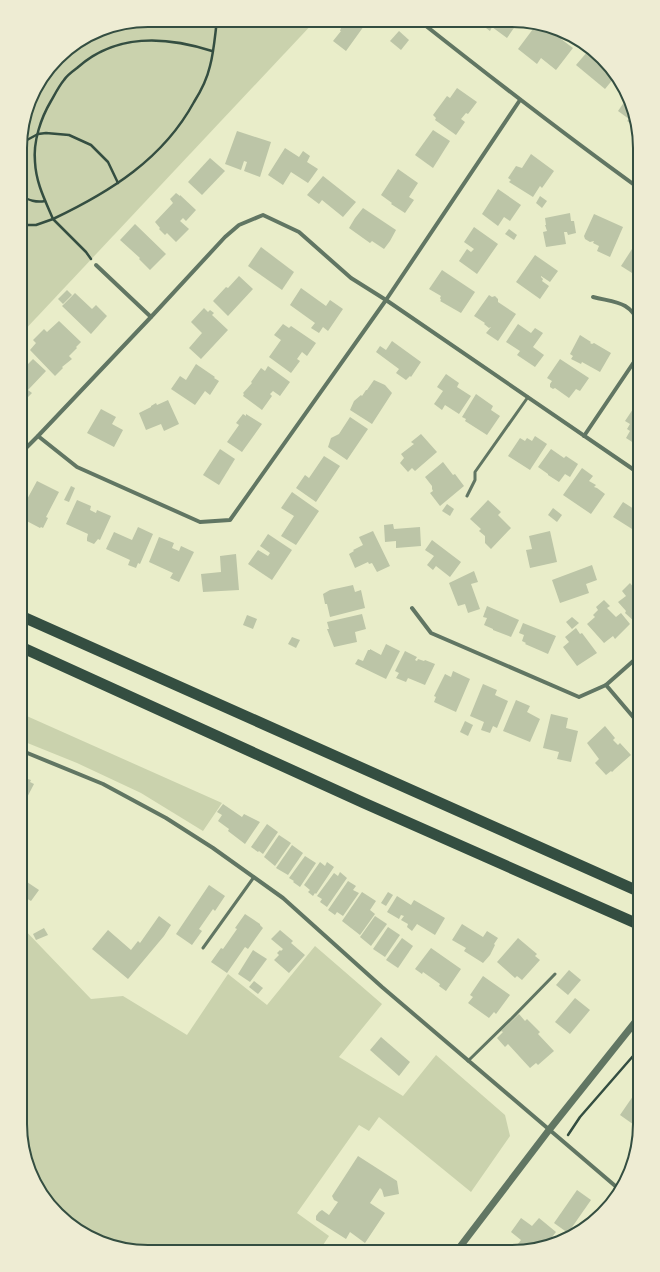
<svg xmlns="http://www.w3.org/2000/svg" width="660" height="1272" font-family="'Roboto Condensed',sans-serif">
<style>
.green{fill:#cad2ad}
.building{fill:#bcc5a7}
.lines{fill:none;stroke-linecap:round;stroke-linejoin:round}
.path{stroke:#344e41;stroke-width:2.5}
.service{stroke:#617663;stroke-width:3}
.minor{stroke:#617663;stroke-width:4}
.tertiary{stroke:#617663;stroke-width:7}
.motorway{stroke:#344e41;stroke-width:11}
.rim{fill:none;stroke:#344e41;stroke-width:2}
</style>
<rect width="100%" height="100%" fill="#e9edc9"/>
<!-- green -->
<g class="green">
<polygon points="148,20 315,21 21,334 21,132 33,91 64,52 99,30"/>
<polygon points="20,713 222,803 203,831 141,793 77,763 20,740"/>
<polygon points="20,925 91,999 123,996 187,1035 228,974 267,1005 315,946 382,1004 339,1057 403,1096 436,1055 505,1115 510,1136 471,1192 379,1117 369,1131 359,1125 297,1213 329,1236 319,1251 131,1251 92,1239 64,1220 27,1165 20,1124"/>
</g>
<!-- building -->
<g class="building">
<polygon points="347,21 358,21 364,26 346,51 333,41 341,31 340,31 341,28 341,25 343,23 346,23"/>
<polygon points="478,22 518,22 507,38 492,27 490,31"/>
<polygon points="527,22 537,22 551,31 552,30 562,35 563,36 561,39 573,48 556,70 541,58 537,64 518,49 533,29 526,23"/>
<polygon points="399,31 409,40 401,50 390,41"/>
<polygon points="588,51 605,65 614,78 605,89 576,65"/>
<polygon points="457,88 477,102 468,114 466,113 461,119 465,122 456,135 435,120 436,118 433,115 447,96 450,98"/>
<polygon points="627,98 633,107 637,128 627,121 629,119 618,111"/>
<polygon points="433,130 450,141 433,168 415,155"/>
<polygon points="237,131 271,142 260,177 244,171 247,162 244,161 241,170 225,164"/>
<polygon points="285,148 299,157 303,151 310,156 307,162 318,169 308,183 291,172 283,185 268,175"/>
<polygon points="531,154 554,171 542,188 540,186 533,197 509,182 511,180 508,178 516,166 522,168"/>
<polygon points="210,158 225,171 202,195 188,182"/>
<polygon points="398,169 418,183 409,197 414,200 405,213 391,204 392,203 381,195"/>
<polygon points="323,176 356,202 343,217 322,200 319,204 307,195"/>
<polygon points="498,189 521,205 510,221 504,217 498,226 482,214"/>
<polygon points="176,193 180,196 180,195 196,210 186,221 183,218 180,221 189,229 176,242 167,233 165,235 159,229 160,228 155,222 173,203 170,199"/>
<polygon points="540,196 547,201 542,208 536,203"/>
<polygon points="363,208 396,230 390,241 384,249 372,241 370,243 349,228 355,218"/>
<polygon points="570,213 571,221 574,221 576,233 568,235 567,232 564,232 566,244 546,247 543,232 547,231 545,225 546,225 545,218"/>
<polygon points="594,214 623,227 610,257 597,251 599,246 593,243 594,241 590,242 585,239 584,236"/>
<polygon points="135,224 166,254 150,270 139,259 140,258 120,240"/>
<polygon points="474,227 498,244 477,274 459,261 467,249 471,252 474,249 464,242"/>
<polygon points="509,229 517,235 514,240 505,234"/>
<polygon points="634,246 640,250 640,278 621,266"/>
<polygon points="261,247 294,272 282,290 248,266"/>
<polygon points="535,255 558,271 550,282 541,276 541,277 543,279 542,281 549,286 540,299 516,282"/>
<polygon points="442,270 475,292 461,313 440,301 441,300 440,298 441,296 429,289"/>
<polygon points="239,276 253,289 228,316 213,301 226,287 228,288"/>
<polygon points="301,288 326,306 330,300 343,309 328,331 323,327 319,333 311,328 315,323 290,305"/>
<polygon points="67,290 72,295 63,304 58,299"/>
<polygon points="75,293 92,309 96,305 107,316 91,334 62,306"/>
<polygon points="489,295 492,297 495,296 498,299 498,302 516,314 498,341 486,333 491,327 489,328 484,324 485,323 474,316"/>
<polygon points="204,308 208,312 210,310 214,313 212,315 228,330 201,359 189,348 202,333 191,322"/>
<polygon points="59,321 81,342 76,347 77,348 69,356 72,359 62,367 63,368 55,376 30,350 36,343 33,340 44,329 47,332"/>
<polygon points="283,324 289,328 291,326 316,343 307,356 302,352 297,359 300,361 291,373 269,357 281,340 274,335"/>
<polygon points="518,324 531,333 535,328 543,333 533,347 544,355 535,367 517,355 520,351 506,342"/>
<polygon points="580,335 591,342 590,343 592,344 594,343 611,353 600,372 582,362 581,364 571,359 573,356 570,354"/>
<polygon points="392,341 421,362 411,377 410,376 406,380 396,373 399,369 376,352 380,346 386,350"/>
<polygon points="33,359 46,371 28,390 32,393 21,404 21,371"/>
<polygon points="560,359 589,378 580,391 576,389 569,398 555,388 553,389 550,387 550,384 552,381 547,378"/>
<polygon points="196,364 215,377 214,378 219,381 210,395 205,391 195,405 171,389 180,376 186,380"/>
<polygon points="268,366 290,382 280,396 273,391 270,394 272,396 262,410 243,396 244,394 243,393 252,383 251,382 261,368 265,371"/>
<polygon points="446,374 459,383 457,387 471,396 459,414 445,405 442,410 434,404 443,391 437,387"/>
<polygon points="374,380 385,385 392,393 372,424 350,410 354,401 361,395 362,396 366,390 367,390"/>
<polygon points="476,394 493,406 491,410 500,416 487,435 465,421 466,419 462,417"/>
<polygon points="168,400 179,424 164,431 161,424 146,430 139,413 151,407 151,406 156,403 157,405"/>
<polygon points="101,409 116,417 112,424 123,430 114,447 87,433"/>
<polygon points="633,409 640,414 640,447 626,438 630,431 627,429 630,424 625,421"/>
<polygon points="243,414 246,416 246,414 262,424 242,452 227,442 239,425 236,423"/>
<polygon points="350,417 368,429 347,460 328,447 331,438 339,434"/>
<polygon points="421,434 437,452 415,471 412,468 408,472 400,463 404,458 401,454 414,444 411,442"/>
<polygon points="535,436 547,444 530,470 508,456 520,438 525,441 527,438 532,441"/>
<polygon points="220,449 235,459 219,485 203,475"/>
<polygon points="551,449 564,458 566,456 578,464 570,477 565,474 559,482 548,475 548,474 538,467"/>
<polygon points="324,456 340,466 316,502 296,488 305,475 309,478"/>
<polygon points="443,462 453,475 455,474 464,486 440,506 430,493 433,491 432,489 432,486 425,477"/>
<polygon points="582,468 593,476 589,481 596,485 594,487 597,488 605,494 591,514 563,495"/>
<polygon points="37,481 59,492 46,517 48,518 43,528 41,527 40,528 21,518 28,505 25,503"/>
<polygon points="71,486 75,488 69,502 64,500"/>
<polygon points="292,492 319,511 296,545 281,536 294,516 281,508"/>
<polygon points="77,500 91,506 90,510 96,513 97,510 111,516 100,540 98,539 94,544 87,541 87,538 88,534 66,524"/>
<polygon points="488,500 501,512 498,515 511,528 491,549 485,543 485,536 479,531 481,529 470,519"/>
<polygon points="623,502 634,509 636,505 640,507 640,534 613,517"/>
<polygon points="447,504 454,509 450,516 442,511"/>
<polygon points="553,508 562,515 557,522 548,515"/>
<polygon points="393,524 394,529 420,527 421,546 396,548 396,541 385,542 384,525"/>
<polygon points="138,527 153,534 140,564 138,563 136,568 128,565 130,560 106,549 114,532 132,540"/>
<polygon points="373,531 390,566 377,572 372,563 369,564 368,562 355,568 349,554 354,551 353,550 363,545 359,537"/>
<polygon points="550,531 557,562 530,568 526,550 532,549 529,536"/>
<polygon points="268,534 292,550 272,580 248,564 258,550 268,556 270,553 260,546"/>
<polygon points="159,537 174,543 172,548 179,551 181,546 194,552 179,582 170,578 173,573 149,562"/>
<polygon points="432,540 461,562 450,577 436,566 433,570 427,565 434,556 425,550"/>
<polygon points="236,554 239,590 203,592 201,574 221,572 220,556"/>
<polygon points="592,565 597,580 586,584 589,593 560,603 552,580"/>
<polygon points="474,571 478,582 471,584 480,609 468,613 465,604 458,606 449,583"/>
<polygon points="630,583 634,588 640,583 640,618 635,622 625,613 626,611 618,602 626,596 622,591"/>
<polygon points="353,585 355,592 361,590 365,608 330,617 327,604 325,604 323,594 330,590"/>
<polygon points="604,600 610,606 607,608 616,617 621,613 630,624 615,639 613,636 604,643 587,624 595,617 593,615 598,610 596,607"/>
<polygon points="487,606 519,620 511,637 493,630 493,629 484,625 487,618 483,617"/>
<polygon points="362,614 366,629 355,632 357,642 334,647 327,629 329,629 327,622"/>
<polygon points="247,615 257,619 253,629 243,625"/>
<polygon points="572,617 579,623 572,629 566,622"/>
<polygon points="523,623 556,636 548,654 525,644 526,643 522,641 524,635 519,633"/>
<polygon points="576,628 580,634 582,633 597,653 577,666 563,647 569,642 565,637"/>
<polygon points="292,637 300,640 296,648 288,644"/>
<polygon points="386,644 400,651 386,679 355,664 358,659 363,661 368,650 370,650 370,649 381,655"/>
<polygon points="405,651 417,657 415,660 417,661 418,659 424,661 425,660 435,664 425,685 408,678 406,682 396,678 399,673 395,671"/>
<polygon points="453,671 470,679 456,712 434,702 436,697 434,696 445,674 451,677"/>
<polygon points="483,684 497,690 495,695 508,701 497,728 493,726 490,733 481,730 484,722 470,716"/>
<polygon points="516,700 530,706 527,712 540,719 530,742 503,731"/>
<polygon points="551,714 568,718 566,728 578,731 571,762 557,759 559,752 543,748"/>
<polygon points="465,721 473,725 468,736 460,732"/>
<polygon points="605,726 615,738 613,740 618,745 620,743 631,755 615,769 612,772 611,771 606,775 595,763 599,759 587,743"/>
<polygon points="20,775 22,776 22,777 31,780 30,782 34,784 20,811"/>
<polygon points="223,804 242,817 244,814 260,822 245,844 228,831 229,829 218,821 222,815 217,812"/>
<polygon points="267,824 278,832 263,854 259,851 258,852 251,847"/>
<polygon points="279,835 291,843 275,866 264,857"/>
<polygon points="292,845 303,853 288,875 276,868"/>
<polygon points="305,856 316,863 300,887 293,882 294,881 289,878"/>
<polygon points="320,862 325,866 327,862 334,867 316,894 315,893 313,896 308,892 310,890 304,885"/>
<polygon points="340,872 347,878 327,907 320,902 322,899 317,896 334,873 338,876"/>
<polygon points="348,881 356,886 353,890 359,893 343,916 337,912 335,915 328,910"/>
<polygon points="27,882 39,890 31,901 26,898 20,905 20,885 23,887"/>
<polygon points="209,885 225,896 215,911 213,909 199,929 202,931 192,945 176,934"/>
<polygon points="362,892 376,901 370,910 375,914 360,935 342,921"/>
<polygon points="388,892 393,895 386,906 381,903"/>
<polygon points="397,896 411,905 414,900 445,918 435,935 417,924 412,931 407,927 408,924 401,920 404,916 401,915 399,919 387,912"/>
<polygon points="245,914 260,924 260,925 263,928 248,949 245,947 227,973 211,962 221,948 223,949 237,929 235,928"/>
<polygon points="159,916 171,925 164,936 128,979 92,949 108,930 131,950 138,941 140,943"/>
<polygon points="375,916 387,924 371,946 360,937"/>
<polygon points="462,924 483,937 487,931 498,938 494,944 495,945 490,955 483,963 464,951 466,948 452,940"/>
<polygon points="388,927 400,935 385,957 373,949"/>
<polygon points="44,928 48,935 36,940 33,934"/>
<polygon points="280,930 293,941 291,943 305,955 289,973 274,960 279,955 277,953 280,950 281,951 283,949 271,939"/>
<polygon points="402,938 413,946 398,968 386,960"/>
<polygon points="518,938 537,954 535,956 540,960 522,980 517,976 515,978 497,962"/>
<polygon points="431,948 461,969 446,991 439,986 440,984 423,972 422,974 415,969"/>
<polygon points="253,950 267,959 250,982 238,974"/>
<polygon points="569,970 581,980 568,995 556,985"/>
<polygon points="483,976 510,995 496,1014 494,1012 489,1018 468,1003 473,997 470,995"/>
<polygon points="254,981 263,988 258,994 249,987"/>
<polygon points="575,998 590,1010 570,1034 555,1022"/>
<polygon points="519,1014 525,1021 527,1019 540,1032 538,1034 554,1051 538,1065 536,1063 530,1068 508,1044 505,1047 497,1038 503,1032 501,1031"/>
<polygon points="381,1037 410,1062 399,1076 370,1050"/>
<polygon points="640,1086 640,1123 637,1127 620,1115"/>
<polygon points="358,1156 397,1181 399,1194 384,1197 382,1190 380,1188 370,1203 385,1213 365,1243 350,1232 346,1239 316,1220 316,1216 319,1212 322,1210 329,1215 338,1202 334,1200 332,1196"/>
<polygon points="577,1190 591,1200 568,1233 554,1223"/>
<polygon points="521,1218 532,1226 539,1218 556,1232 544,1247 517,1251 514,1249 521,1240 511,1232"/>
<polygon points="491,1245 499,1252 485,1252"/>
</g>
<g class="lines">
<!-- path -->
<g class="path">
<polyline points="21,145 27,140 38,134 46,133 69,135 91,145 108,162 118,183"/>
<path d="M21 196C29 200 36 203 45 201"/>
<path d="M21 225H36L53 219C45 200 36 183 35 162 33 141 41 118 51 101 55 94 59 86 64 80 67 75 73 71 77 68 116 33 165 36 212 51"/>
<path d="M91 259 86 252 53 219C110 192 163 159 194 102 201 91 207 79 210 66 214 51 215 35 217 20"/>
<polyline points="568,1135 580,1117 640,1048"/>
</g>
<!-- service -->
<g class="service">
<polyline points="467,496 475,480 475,472 528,397"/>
<polyline points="203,948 254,877"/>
<polyline points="468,1061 512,1018 555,974"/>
<polyline points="364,1248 370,1252"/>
</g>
<!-- minor -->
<g class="minor">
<path d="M421 22C493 79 565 135 640 189"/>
<polyline points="96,265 151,317"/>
<path d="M593 297C617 303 629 301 640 324"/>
<polyline points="38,436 77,467 200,522 230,520 386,300 520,100"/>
<polyline points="584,436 636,359 640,350"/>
<polyline points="21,453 38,436 151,317 225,237 239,225 263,215 299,232 351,278 386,300 640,474"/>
<polyline points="412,608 431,633 579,697 606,685 640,655"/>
<polyline points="606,685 640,725"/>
<polyline points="20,750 103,784 166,818 213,848 283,898 382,987 620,1190"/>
</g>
<!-- tertiary -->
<polyline class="tertiary" points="456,1252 549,1130 640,1016"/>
<!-- motorway -->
<g class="motorway">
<polyline points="21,616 640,892"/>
<polyline points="21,647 364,803 640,925"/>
</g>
</g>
<!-- crop -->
<path d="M0 0H660V1272H0ZM148 27H512A121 121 0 0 1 633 148V1124A121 121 0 0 1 512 1245H148A121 121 0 0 1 27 1124V148A121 121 0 0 1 148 27Z" fill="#eeecd3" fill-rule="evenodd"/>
<path class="rim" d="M148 27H512A121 121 0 0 1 633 148V1124A121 121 0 0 1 512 1245H148A121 121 0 0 1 27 1124V148A121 121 0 0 1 148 27Z"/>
</svg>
